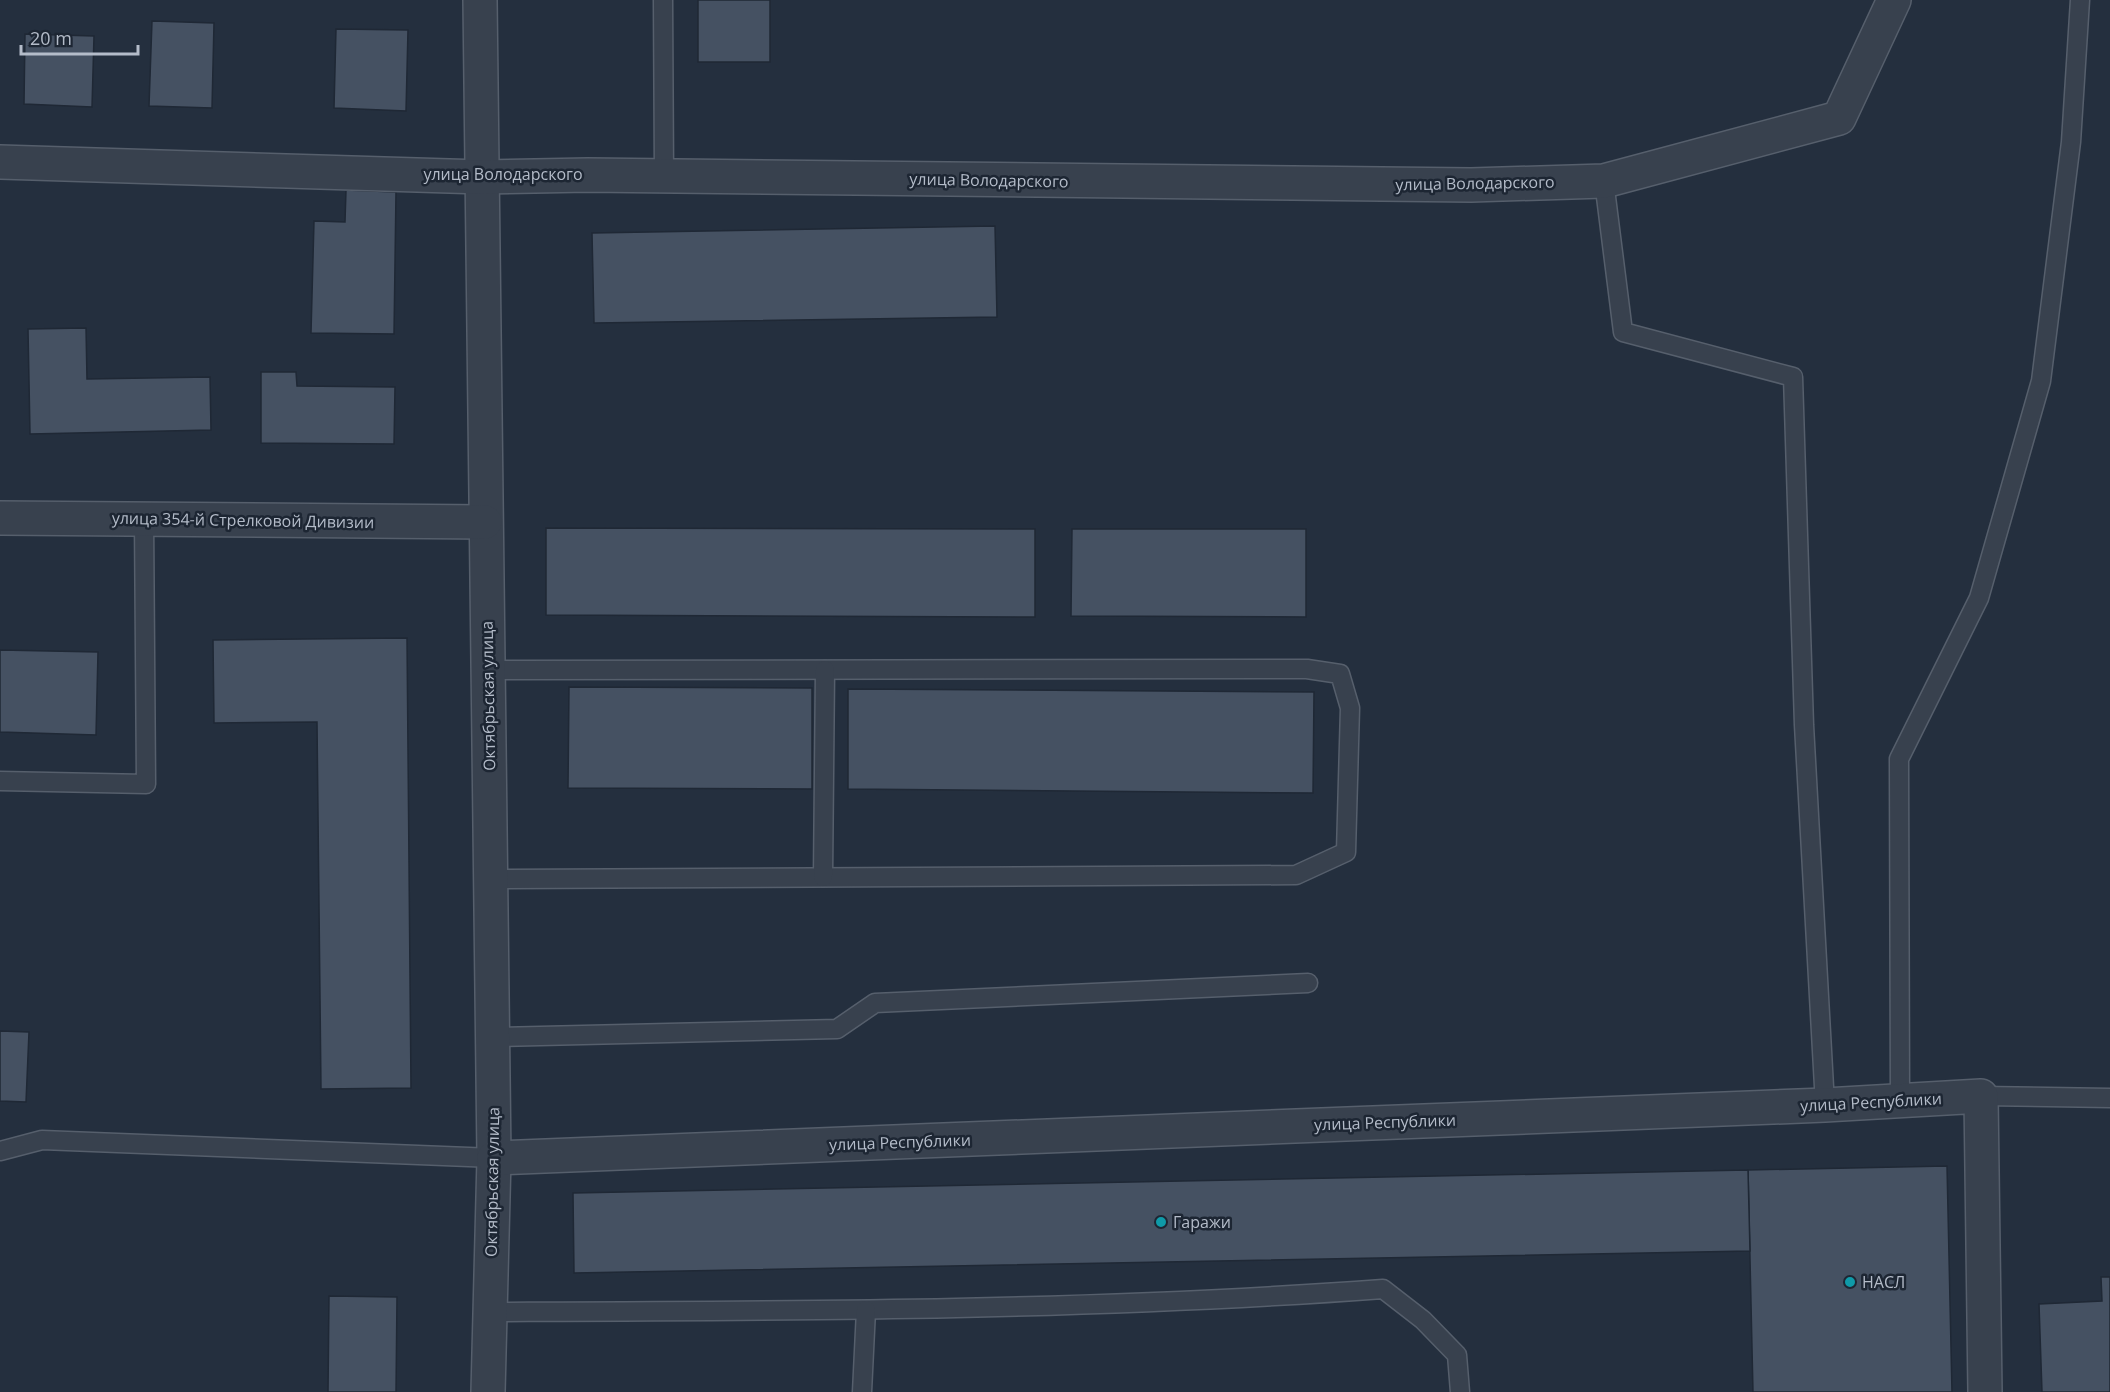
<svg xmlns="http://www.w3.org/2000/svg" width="2110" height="1392" font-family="'Open Sans',sans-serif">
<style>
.building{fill:#455162;stroke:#1f2835;stroke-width:1.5}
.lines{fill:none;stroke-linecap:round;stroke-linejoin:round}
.service-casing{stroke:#565f6c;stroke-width:21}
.minor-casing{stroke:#565f6c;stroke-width:36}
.service{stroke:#38414e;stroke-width:18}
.minor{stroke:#38414e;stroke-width:33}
.culture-dot{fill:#0f9aa8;stroke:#1d2633;stroke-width:2}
.labels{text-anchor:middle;stroke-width:5;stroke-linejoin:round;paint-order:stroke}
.street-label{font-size:16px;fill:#b4bcc9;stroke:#1d2633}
.poi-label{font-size:16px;fill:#b4bcc9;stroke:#1d2633;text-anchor:start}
</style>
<rect width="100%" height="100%" fill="#242f3e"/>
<!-- building -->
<g class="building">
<rect x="698" y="0" width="72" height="62"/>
<polygon points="152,21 214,23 212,108 149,106"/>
<polygon points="336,29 408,30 406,111 334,108"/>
<polygon points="25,34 94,36 92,107 24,104"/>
<polygon points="346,190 396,192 394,334 311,333 314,221 345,222"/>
<polygon points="995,226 997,317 594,323 592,233"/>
<polygon points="86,328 87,379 210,377 211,430 30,434 28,329"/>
<polygon points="261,372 296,372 297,386 395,387 394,444 261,443"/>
<polygon points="546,528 1035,529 1035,617 546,615"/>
<polygon points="1072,529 1306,529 1306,617 1071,616"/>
<polygon points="407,638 411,1088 321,1089 317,722 214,723 213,640"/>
<polygon points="0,650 98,652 96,735 0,732"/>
<polygon points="569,687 812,688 812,789 568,788"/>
<polygon points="848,689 1314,692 1313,793 848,789"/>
<polygon points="0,1031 29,1032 26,1102 0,1101"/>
<polygon points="1947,1166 1952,1392 1753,1392 1748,1170"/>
<polygon points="1748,1170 1750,1251 574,1273 573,1193"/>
<polygon points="2101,1277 2110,1277 2110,1392 2042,1392 2039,1304 2102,1301"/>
<polygon points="329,1296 397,1297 396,1392 328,1392"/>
</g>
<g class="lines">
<defs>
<g id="service">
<polyline points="663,0 664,176"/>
<polyline points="1604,181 1623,332 1793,377 1804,725 1825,1105"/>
<polyline points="487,670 1307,669 1340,674 1350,708 1346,852 1296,875 490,879"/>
<polyline points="0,781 146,784 144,519"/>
<polyline points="823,877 825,670"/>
<polyline points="492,1037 837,1029 875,1003 1308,983"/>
<polyline points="1981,1096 2110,1098"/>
<polyline points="1900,1102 1899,759 1979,598 2041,381 2071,142 2080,0"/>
<polyline points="0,1151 42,1140 494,1158"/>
<path d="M490 1312C788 1311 1086 1311 1383 1289L1423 1320 1457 1355 1460 1392"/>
<polyline points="862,1392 866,1310"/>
</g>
<g id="minor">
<polyline points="480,0 494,1158 488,1392"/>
<polyline points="0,162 482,177 588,175 1471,185 1604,181 1839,118 1894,0"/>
<polyline points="0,518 485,522"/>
<polyline points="494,1158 1825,1105 1981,1096 1985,1392"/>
</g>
</defs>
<!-- service casing -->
<use href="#service" class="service-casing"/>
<!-- minor casing -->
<use href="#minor" class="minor-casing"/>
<!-- service -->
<use href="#service" class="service"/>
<!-- minor -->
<use href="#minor" class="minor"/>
</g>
<!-- markers -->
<g class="culture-dot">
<circle cx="1161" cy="1222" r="6"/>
<circle cx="1850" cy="1282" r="6"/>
</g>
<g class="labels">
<!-- street labels -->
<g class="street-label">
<text x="503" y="180">улица Володарского</text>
<text transform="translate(989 180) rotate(1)" y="6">улица Володарского</text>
<text transform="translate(1475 183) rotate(-1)" y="6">улица Володарского</text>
<text transform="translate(243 520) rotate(1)" y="6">улица 354-й Стрелковой Дивизии</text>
<text transform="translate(488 696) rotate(-91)" y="6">Октябрьская улица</text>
<text transform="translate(1871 1102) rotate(-3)" y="6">улица Республики</text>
<text transform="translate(1385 1122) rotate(-2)" y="6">улица Республики</text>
<text transform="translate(900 1142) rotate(-2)" y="6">улица Республики</text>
<text transform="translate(492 1182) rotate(-89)" y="6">Октябрьская улица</text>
</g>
<!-- poi labels -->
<g class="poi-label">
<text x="1173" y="1228">Гаражи</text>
<text x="1862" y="1288">НАСЛ</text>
</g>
</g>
<!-- scale -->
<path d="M21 45v9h117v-9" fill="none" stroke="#b4bcc9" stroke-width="3"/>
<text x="30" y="45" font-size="18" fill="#b4bcc9" stroke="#1d2633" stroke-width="4.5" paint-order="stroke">20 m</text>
</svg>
